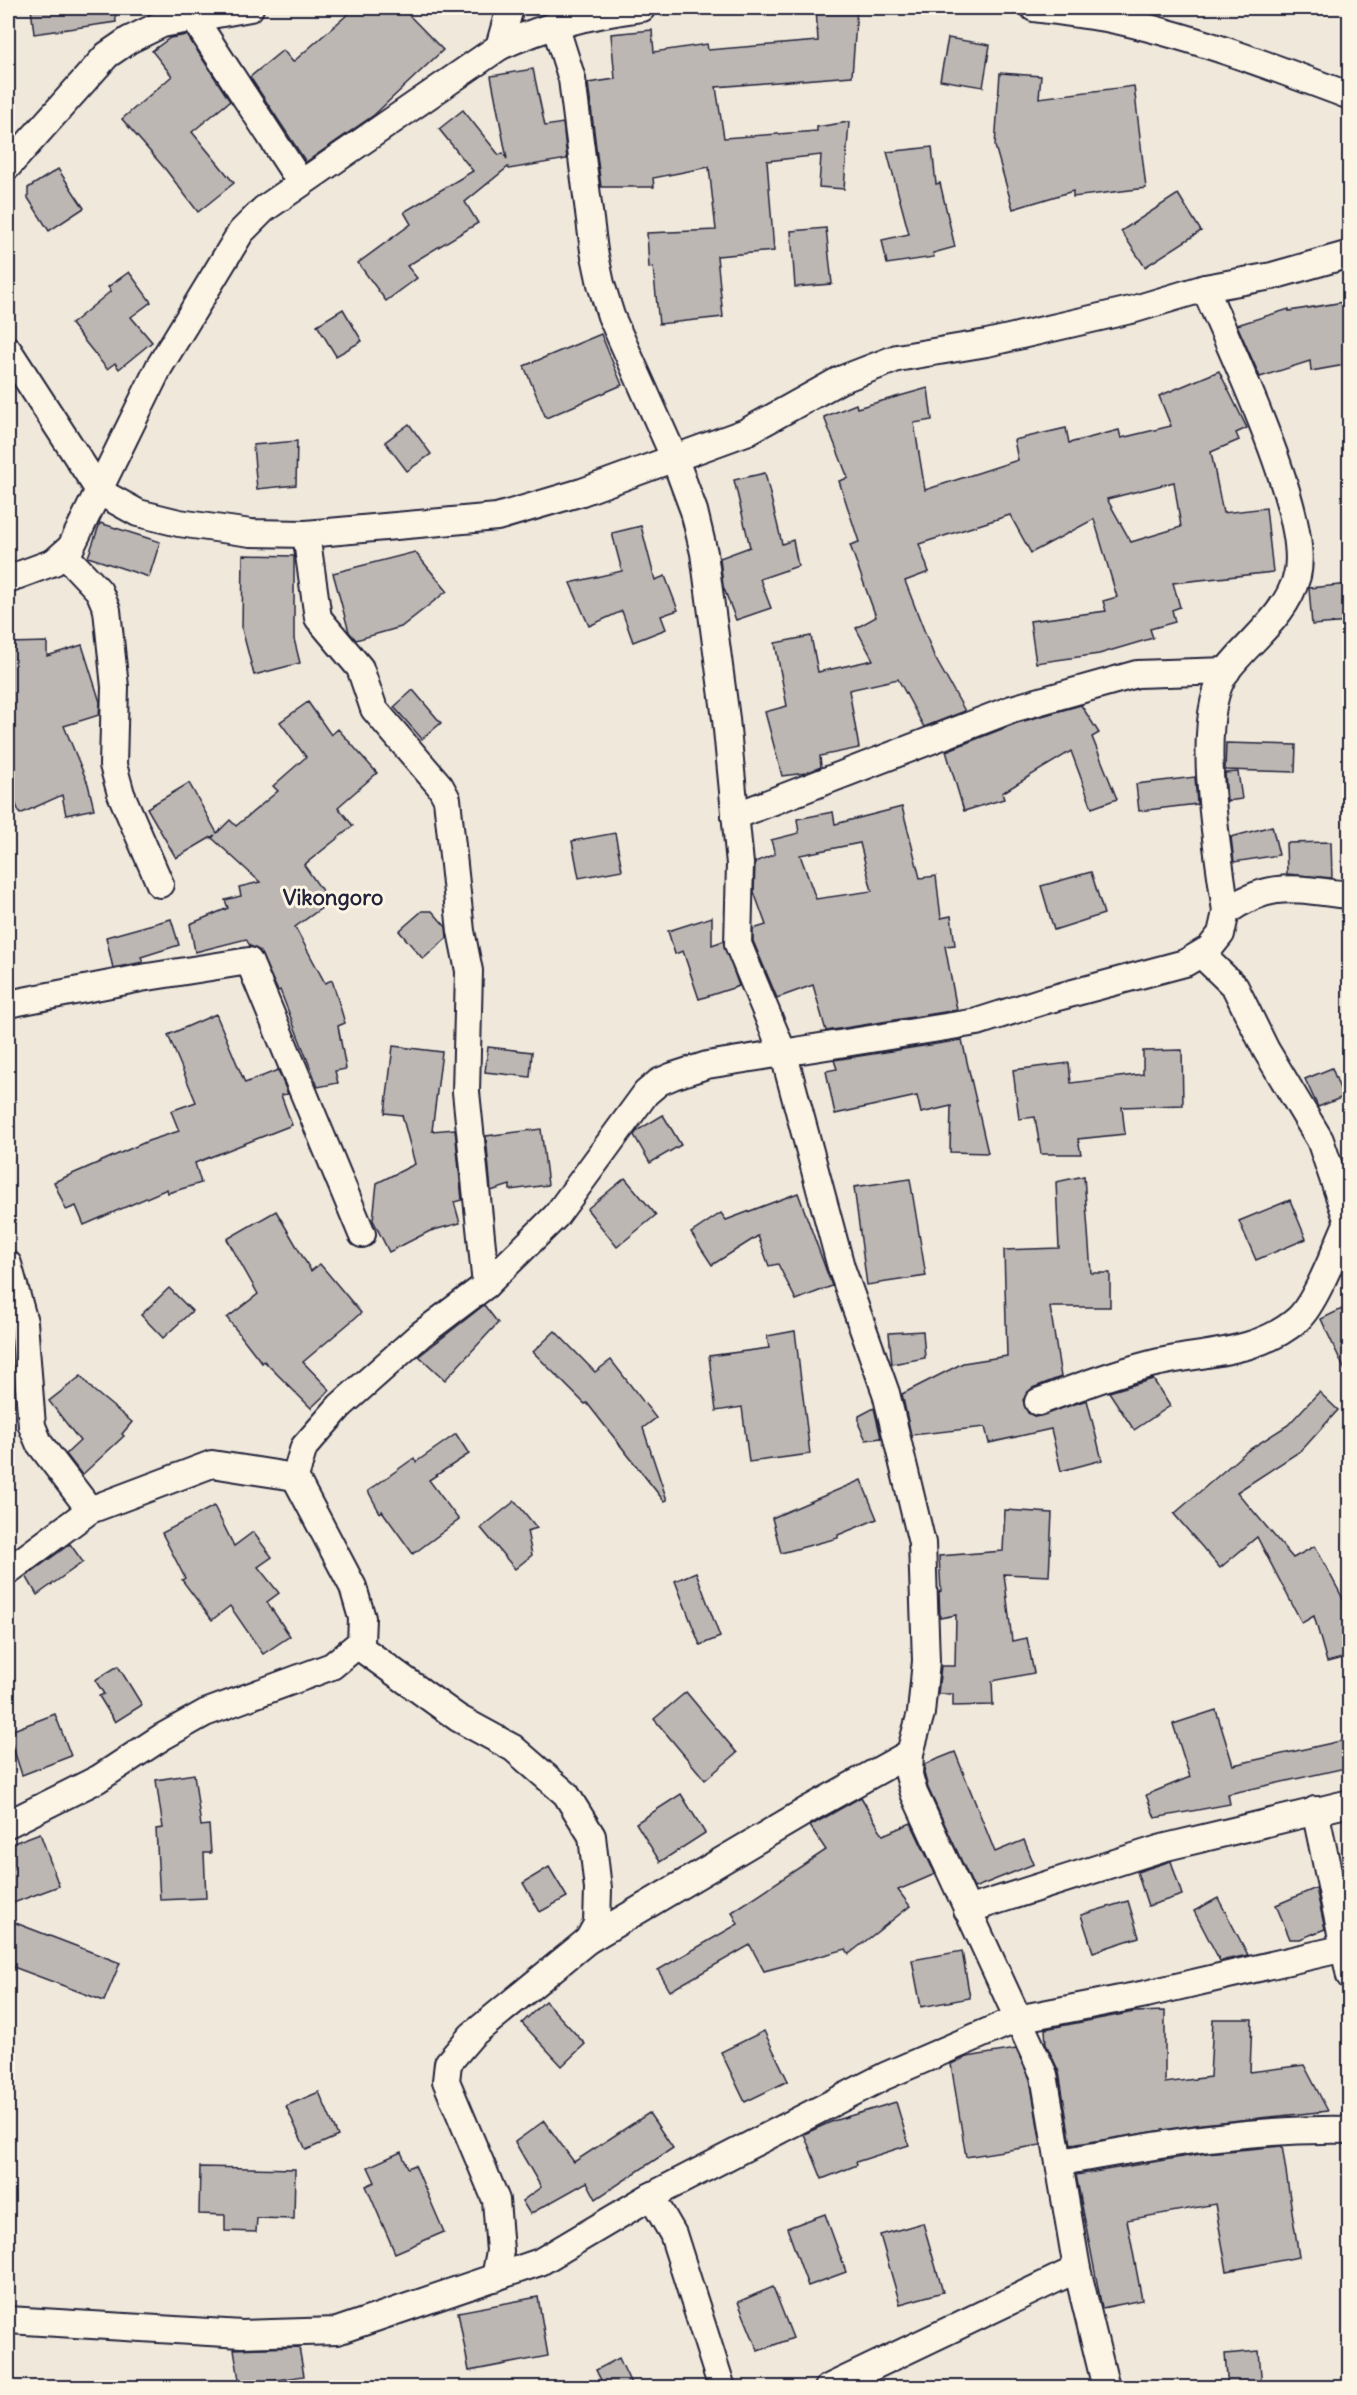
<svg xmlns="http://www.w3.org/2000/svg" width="1357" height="2395" font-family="Delius,sans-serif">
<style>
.building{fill:#bcb7b3;stroke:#22223b;stroke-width:1.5;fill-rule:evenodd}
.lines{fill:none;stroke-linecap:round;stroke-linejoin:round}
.minor-casing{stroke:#22223b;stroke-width:30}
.minor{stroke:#fcf5e5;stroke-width:26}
.labels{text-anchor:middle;stroke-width:6;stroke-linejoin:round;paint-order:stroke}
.quarter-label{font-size:22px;font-weight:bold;fill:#22223b;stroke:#fcf5e5}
</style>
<rect width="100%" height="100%" fill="#efe8db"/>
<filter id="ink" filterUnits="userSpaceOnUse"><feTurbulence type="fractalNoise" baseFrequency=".0167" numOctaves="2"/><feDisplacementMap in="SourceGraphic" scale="12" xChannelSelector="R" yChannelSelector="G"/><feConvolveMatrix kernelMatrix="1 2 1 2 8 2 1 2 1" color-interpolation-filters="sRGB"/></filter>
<g filter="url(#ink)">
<!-- building -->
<g class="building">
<polygon points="31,8 115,8 116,22 34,34"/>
<polygon points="355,8 402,8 443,50 374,115 306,162 250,77 283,50 293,62"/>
<polygon points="816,8 857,8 852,76 716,87 724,138 817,131 817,127 849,122 844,189 819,187 821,155 767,161 774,251 717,256 723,317 659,324 653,267 649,268 647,233 716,230 709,167 653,178 654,187 601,187 588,83 615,79 611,34 652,30 654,52 707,44 708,50 818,41"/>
<polygon points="187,35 230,101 192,132 234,183 198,212 166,170 122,119 172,76 152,51 170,38"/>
<polygon points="948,38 990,45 983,87 940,80"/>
<polygon points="533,69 545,126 563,123 567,159 509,169 508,167 465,202 478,223 407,266 417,278 386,301 358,263 411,224 404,212 473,171 439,129 463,110 499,155 503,153 507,159 491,76"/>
<polygon points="1000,73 1041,76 1039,98 1134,86 1146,188 1073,197 1073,191 1013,209 995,146"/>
<polygon points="932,147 936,184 940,183 955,247 933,253 934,257 887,264 882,240 909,234 887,152"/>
<polygon points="58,169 84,208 49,231 28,198 28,188"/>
<polygon points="1178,194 1201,231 1145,267 1121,231"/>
<polygon points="826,228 832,284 795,287 791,231"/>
<polygon points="129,272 151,302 131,317 152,342 119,369 115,363 107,369 71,324 111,291 108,287"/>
<polygon points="1350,301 1350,364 1311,371 1310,361 1260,377 1237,325 1289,309 1289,311"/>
<polygon points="343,309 362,341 336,356 317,325"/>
<polygon points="601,334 622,385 546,418 524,366"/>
<path d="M1219 371 1247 428 1236 433 1239 440 1211 452 1223 513 1266 508 1273 572 1173 583 1180 607 1172 610 1175 622 1150 629 1153 638 1099 654 1036 663 1030 621 1106 611 1103 601 1117 597 1094 519 1031 553 1010 515 919 544 929 572 905 581 934 656 965 711 924 727 898 679 849 690 859 748 820 756 821 767 806 773 782 776 765 712 787 706 775 643 811 636 818 672 873 660 856 628 876 617 850 545 859 542 839 481 848 478 824 417 856 404 857 408 928 388 932 420 914 423 925 490 1018 460 1014 440 1066 428 1069 443 1119 430 1121 438 1171 426 1159 396ZM1174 482 1181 527 1131 542 1107 499Z"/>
<polygon points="409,424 431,454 407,471 385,442"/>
<polygon points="297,441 296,485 257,489 253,445"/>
<polygon points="765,473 782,544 793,540 798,566 760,579 771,608 736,620 723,586 720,558 750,547 734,480"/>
<polygon points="100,523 160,542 149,577 88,557"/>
<polygon points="641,526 655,580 665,576 678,610 661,616 666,629 633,642 622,611 589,626 570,583 622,571 612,533"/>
<polygon points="415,552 447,591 401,627 356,640 349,632 333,573"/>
<polygon points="243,555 294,556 294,639 300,663 254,675 242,629"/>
<polygon points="1350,584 1350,622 1312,625 1309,588"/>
<polygon points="47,642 47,656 82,645 100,702 99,715 64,726 88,784 94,809 66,815 62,795 20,814 8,785 8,643"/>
<polygon points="413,690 441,723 422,739 394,707"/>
<polygon points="308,702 331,735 338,729 377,773 338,807 353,826 304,865 330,902 295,927 325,983 332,980 345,1023 338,1026 346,1069 335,1071 338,1083 318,1087 280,990 278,991 259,950 250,946 246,939 195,952 190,924 228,908 225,900 241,896 239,887 260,882 212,838 215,835 176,858 147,808 189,783 217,833 230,820 236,826 278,791 273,786 306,757 280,722"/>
<polygon points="1081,705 1099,733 1092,737 1117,799 1092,808 1071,751 1002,793 1004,799 964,811 946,751 1017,723"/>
<polygon points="1226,743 1296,745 1295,772 1225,770"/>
<polygon points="1238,772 1242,799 1227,801 1225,773"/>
<polygon points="1195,777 1197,804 1139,811 1136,784"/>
<path d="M902 807 920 878 936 876 941 918 951 916 955 945 945 946 957 1010 826 1031 813 985 777 998 753 941V929L766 925 754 892 755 862 775 854 771 840 799 833 797 819 833 812 835 824ZM860 843 872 891 816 899 800 855Z"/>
<polygon points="1272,826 1279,855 1234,862 1231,837"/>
<polygon points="615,833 622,870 579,878 572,841"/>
<polygon points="1331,842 1332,878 1287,874 1286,843"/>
<polygon points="1091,872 1104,914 1054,930 1041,886"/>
<polygon points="422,911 432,911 446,927 447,938 423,959 399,931"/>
<polygon points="712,917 712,945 723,941 739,986 699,999 683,951 675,954 668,931"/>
<polygon points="171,919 179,945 141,957 143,962 113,968 106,937"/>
<polygon points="216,1014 245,1083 278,1070 288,1094 281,1095 292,1125 195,1163 201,1183 168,1193 167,1189 84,1225 76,1206 66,1210 54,1182 148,1141 179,1131 171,1111 196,1102 168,1035"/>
<polygon points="962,1040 988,1153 950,1152 951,1106 921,1113 917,1096 835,1114 826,1071 837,1069 834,1060"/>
<polygon points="393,1046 442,1052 432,1131 455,1129 462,1200 454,1202 460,1223 430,1231 389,1252 373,1220 377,1183 415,1164 402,1115 385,1113"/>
<polygon points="488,1047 532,1052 530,1077 485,1072"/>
<polygon points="1182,1050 1183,1105 1122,1107 1125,1134 1078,1139 1081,1154 1041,1154 1035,1117 1019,1119 1013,1070 1069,1063 1071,1083 1143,1074 1143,1051"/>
<polygon points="1332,1068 1343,1097 1318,1107 1305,1079"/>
<polygon points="663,1115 681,1145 650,1163 634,1135 638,1130"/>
<polygon points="541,1129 548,1185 510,1190 510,1185 491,1191 486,1136"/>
<polygon points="1084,1176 1091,1273 1110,1273 1110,1307 1050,1307 1061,1377 1032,1388 1023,1400 1028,1413 1036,1417 1087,1400 1102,1460 1061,1471 1051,1429 989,1443 985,1427 911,1435 902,1394 963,1363 1007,1356 1004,1250 1059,1248 1056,1182"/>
<polygon points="625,1178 656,1215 617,1247 587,1209"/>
<polygon points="910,1179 926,1276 867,1285 854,1187"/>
<polygon points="798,1193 832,1286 796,1300 778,1264 769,1266 758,1236 712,1265 691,1233 721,1213 726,1220"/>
<polygon points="1290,1200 1306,1239 1256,1260 1239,1221"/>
<polygon points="276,1211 311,1271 320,1264 361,1313 303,1362 330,1390 311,1408 264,1361 262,1363 227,1318 258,1294 227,1239"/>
<polygon points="169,1288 192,1311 163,1338 141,1315"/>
<polygon points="484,1305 498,1323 445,1380 419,1356"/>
<polygon points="1342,1309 1350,1325 1350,1381 1321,1319"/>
<polygon points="555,1331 595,1372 611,1360 656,1418 643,1428 667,1500 664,1501 587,1403 585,1404 533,1352"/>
<polygon points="795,1331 810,1454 749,1462 742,1407 716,1411 709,1356 769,1348 767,1336"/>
<polygon points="923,1331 925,1358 892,1364 889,1333"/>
<polygon points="81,1376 93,1390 132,1422 122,1434 124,1436 82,1475 66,1454 80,1441 49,1401"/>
<polygon points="1153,1379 1170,1406 1134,1430 1109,1392"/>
<polygon points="1319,1392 1338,1410 1302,1450 1237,1492 1293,1558 1315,1546 1350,1612 1350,1656 1327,1662 1314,1616 1302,1623 1257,1537 1220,1568 1174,1514 1247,1451 1288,1425"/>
<polygon points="874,1408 881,1438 866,1440 859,1425 859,1416"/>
<polygon points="456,1434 469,1454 429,1480 459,1520 413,1554 382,1511 380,1513 368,1491 414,1458 416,1462"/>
<polygon points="861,1480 877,1519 838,1535 838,1538 781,1553 772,1518"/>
<polygon points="515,1501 537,1528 527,1531 532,1555 515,1569 481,1528"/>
<polygon points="214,1506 234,1546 253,1532 272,1557 258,1567 279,1593 267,1602 290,1636 263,1654 230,1606 212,1620 182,1580 185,1578 162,1533"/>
<polygon points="1005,1510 1052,1513 1049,1576 1004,1574 1012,1641 1027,1638 1034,1673 992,1681 993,1705 953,1706 953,1694 938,1694 941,1666 955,1666 956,1615 940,1618 939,1592 941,1591 939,1556 1003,1551"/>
<polygon points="70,1544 83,1562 37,1595 26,1576"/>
<polygon points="696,1572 720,1637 700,1645 675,1581"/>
<polygon points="118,1666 142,1705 115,1722 99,1696 104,1694 95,1680"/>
<polygon points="686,1692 737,1753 705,1780 654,1719"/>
<polygon points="1216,1710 1233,1765 1350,1739 1350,1767 1228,1794 1230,1804 1155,1818 1146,1795 1190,1777 1173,1724"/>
<polygon points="55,1714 71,1756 22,1775 8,1732"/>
<polygon points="955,1752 995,1852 1024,1840 1034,1864 974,1888 928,1788 924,1773 925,1764"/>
<polygon points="194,1774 201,1826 209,1825 211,1853 204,1853 206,1898 160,1900 156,1829 163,1828 156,1780"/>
<polygon points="681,1794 705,1833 660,1862 636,1823"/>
<polygon points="861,1797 883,1835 911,1823 935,1874 898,1890 910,1906 849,1954 846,1949 764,1971 750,1945 670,1991 658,1970 738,1924 732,1912 826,1850 810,1826"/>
<polygon points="40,1833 59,1886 8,1905 8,1845"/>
<polygon points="1171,1861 1182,1895 1148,1906 1137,1872"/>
<polygon points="549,1867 567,1897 540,1912 523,1883"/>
<polygon points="1316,1888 1325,1929 1300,1939 1290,1939 1276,1905"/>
<polygon points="1218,1898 1248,1955 1220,1961 1194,1911"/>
<polygon points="1128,1901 1139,1937 1093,1952 1081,1915"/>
<polygon points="8,1920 120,1963 104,2001 8,1965"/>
<polygon points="962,1951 970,1998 921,2007 912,1960"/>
<polygon points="545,2001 585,2044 562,2066 522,2023"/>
<polygon points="1165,2011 1165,2083 1210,2077 1213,2019 1252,2019 1250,2072 1304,2065 1328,2111 1202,2124 1071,2145 1059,2072 1046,2044 1045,2029 1134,2012"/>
<polygon points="764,2031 788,2081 745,2102 721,2052"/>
<polygon points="1016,2049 1030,2079 1041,2145 966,2157 951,2064 967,2057"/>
<polygon points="319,2092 338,2136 306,2150 286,2106"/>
<polygon points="896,2102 909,2145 856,2162 857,2165 822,2179 804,2134 833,2121"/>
<polygon points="649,2113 673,2148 596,2199 587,2182 530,2214 522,2201 541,2187 515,2142 544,2121 574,2162"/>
<polygon points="1282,2146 1299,2257 1227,2271 1215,2204 1127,2220 1142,2300 1102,2308 1076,2175 1206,2153"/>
<polygon points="401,2152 408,2168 415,2165 444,2232 395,2253 366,2186 375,2182 368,2167"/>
<polygon points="200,2167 295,2169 294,2219 257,2218 256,2232 225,2231 225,2215 199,2214"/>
<polygon points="825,2214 846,2272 808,2286 787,2228"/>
<polygon points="923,2223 943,2292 900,2304 880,2235"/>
<polygon points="773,2287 793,2338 758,2351 738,2302"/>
<polygon points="538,2297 548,2356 469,2371 458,2312"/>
<polygon points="299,2347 304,2376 240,2386 234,2349"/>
<polygon points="1259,2351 1262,2388 1228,2388 1225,2354"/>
<polygon points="619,2358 633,2388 605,2388 596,2370"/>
</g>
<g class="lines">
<defs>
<g id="minor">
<polyline points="190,8 195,20 301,183"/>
<path d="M1034 8C1058 11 1082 14 1106 18 1190 35 1270 66 1350 96"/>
<polyline points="555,25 572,79 594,251 601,284 611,316 674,457 694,511 704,553 726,719 740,864 738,944 784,1055 841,1267 886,1393 922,1543 926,1661 921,1713 910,1753 909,1775 914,1793 1044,2075 1077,2269 1106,2388"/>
<polyline points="499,47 510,8"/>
<polyline points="8,166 107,55 129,40 162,24 250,8"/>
<polyline points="8,350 100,492 138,513 179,523 251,533 306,534 497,517 582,492 746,432 840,380 897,358 987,343 1135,309 1205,288 1272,276 1350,254"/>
<polyline points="306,534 318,618 360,668 374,709 440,786 447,799 461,931 469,971 466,1092 486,1285"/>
<polyline points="65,555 99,591 107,610 115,687 113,765 121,794 160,884"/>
<path d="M8 579 54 562 71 547 159 367 241 232 264 209 499 47C545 25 592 15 642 8"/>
<polyline points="735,816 1012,709 1137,674 1227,671"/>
<path d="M1226 912C1271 879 1298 890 1350 895"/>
<polyline points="1202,955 1235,987 1266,1050 1320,1140 1348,1222"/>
<polyline points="8,1004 141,978 249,961 362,1234"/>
<polyline points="8,1264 24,1322 32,1426 39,1443 90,1510"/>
<path d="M1038 1402C1075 1388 1112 1374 1151 1364 1199 1352 1258 1355 1298 1319 1317 1301 1338 1243 1350 1217"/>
<polyline points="8,1571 90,1510 212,1464 295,1477"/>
<polyline points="358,1646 458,1718 513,1748 566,1794 592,1836 598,1889 597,1924 588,1940 472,2035 448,2063 446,2081 496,2200 500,2251 495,2278"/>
<polyline points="1315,1810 1350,1976"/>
<path d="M8 1824 98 1779 162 1737 205 1713 332 1666 361 1642 362 1618 353 1587 295 1477 304 1447 340 1406 420 1335 486 1285 556 1216 646 1093 659 1082 673 1076 707 1065 977 1022 1043 1001 1185 963 1209 949 1221 934 1226 912C1219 854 1192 718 1227 670 1251 639 1286 616 1297 576 1312 516 1230 349 1205 288"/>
<polyline points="967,1910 1162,1848 1350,1803"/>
<polyline points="588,1940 811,1808 910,1753"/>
<path d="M1061 2162C1161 2144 1247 2128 1350 2130"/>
<polyline points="651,2196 673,2234 722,2388"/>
<polyline points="8,2320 242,2334 337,2331 540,2262 651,2196 885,2076 1017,2019 1146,1994 1345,1948"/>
<polyline points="828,2388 1077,2269"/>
</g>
</defs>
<!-- minor casing -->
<use href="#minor" class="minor-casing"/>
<!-- minor -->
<use href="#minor" class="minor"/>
</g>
</g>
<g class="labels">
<!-- quarter labels -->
<g class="quarter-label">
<text x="333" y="905">Vikongoro</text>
</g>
</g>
<!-- margin -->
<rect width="1357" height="2395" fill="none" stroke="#fcf5e5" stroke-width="30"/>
<rect x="15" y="15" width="1327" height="2365" fill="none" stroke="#22223b" stroke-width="2" filter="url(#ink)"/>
</svg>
